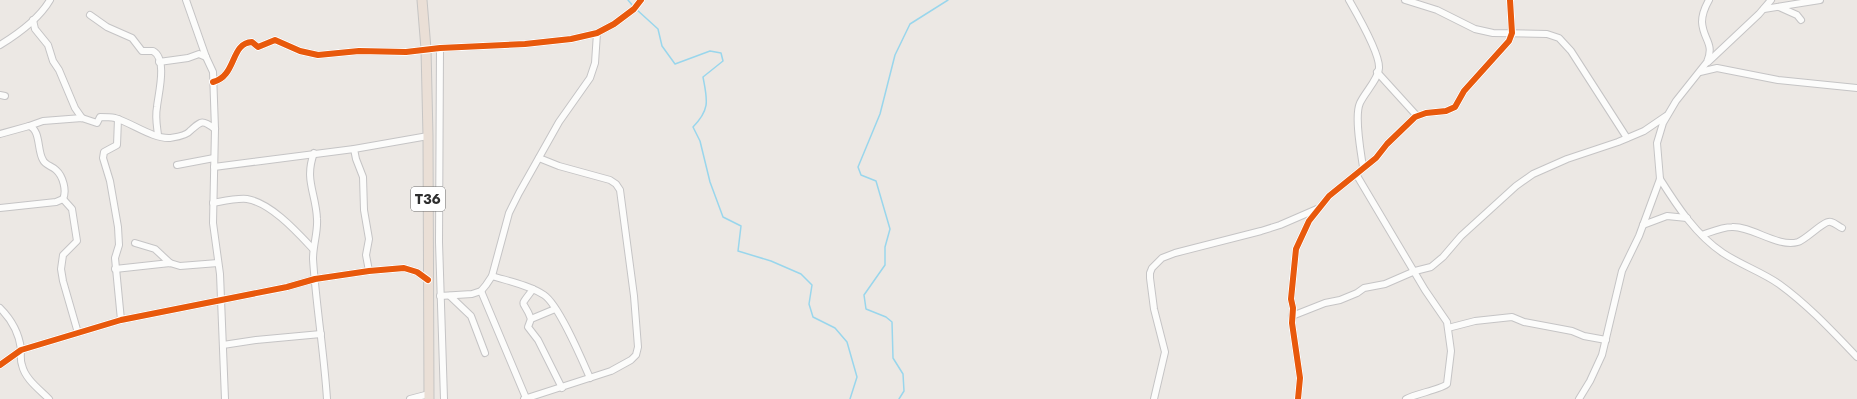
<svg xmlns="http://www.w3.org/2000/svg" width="1857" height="399" font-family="Jost,sans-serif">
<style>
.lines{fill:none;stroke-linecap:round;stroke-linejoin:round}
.stream{stroke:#99d6ec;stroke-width:1.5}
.minor-casing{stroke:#c5c4c5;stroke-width:8}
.highway-casing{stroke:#c6c5c4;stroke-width:11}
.minor{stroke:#fcfcfb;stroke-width:6}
.highway{stroke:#eadfd6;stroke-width:9}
.cycleway-casing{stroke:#fff;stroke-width:8}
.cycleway{stroke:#e8590c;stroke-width:6}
.labels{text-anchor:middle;stroke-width:3;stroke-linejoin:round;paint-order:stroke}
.shield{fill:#fff;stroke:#6d6d6d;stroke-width:1}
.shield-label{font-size:14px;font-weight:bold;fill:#2e2e2e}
</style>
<rect width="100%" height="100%" fill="#ece8e4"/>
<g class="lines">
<!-- stream -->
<g class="stream">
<polyline points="628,0 633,6"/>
<path d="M636 9 658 29 662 46 675 64 710 51 721 53 723 61 703 77C707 99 711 109 693 127L700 141 710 182 723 217 741 226 738 251 771 261 801 274 812 285 809 304 813 317 835 328 847 342 857 377 850 399"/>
<polyline points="899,399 904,391 903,374 893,358 892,322 886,317 866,309 864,295 885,265 885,247 890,229 876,181 861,175 858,167 880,114 895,55 910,24 948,0"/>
</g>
<defs>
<g id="minor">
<polyline points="186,0 206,57 213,72 215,129 213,223 220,274 225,399"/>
<path d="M1349 0C1357 14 1380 53 1379 68 1378 80 1365 92 1360 103 1354 116 1361 153 1363 167"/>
<polyline points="1405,0 1437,10 1475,29 1493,33 1547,34 1559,38 1571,51 1627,138"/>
<polyline points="1779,7 1797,15 1801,20"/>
<polyline points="1764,9 1820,0"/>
<path d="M90 15 107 27 132 38 142 51H153C168 59 158 95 157 107 155 117 157 126 158 135"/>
<polyline points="33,20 35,29 48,45 53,61 59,70 75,108 82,118"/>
<path d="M0 45C18 34 39 19 50 0"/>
<polyline points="440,48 439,242 444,399"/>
<polyline points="159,62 188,58 199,54 206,57"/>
<polyline points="1708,62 1759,14 1771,0"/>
<polyline points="1377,72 1417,116"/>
<polyline points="1700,72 1717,68 1778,80 1857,88"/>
<path d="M213 82C237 76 230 43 252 42L258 47 275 40 300 51 318 55 359 51 406 52 440 48 525 44 571 39 597 33 614 24 634 9 641 0"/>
<polyline points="0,95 5,96"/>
<polyline points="118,119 117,145 104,152 103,158 110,181 118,227 119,245 115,258 121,320"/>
<path d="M29 126 43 121 82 118 97 123 100 117C105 117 110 117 115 118 132 123 153 139 170 138 176 137 186 136 190 131 201 121 202 119 215 129"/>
<path d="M0 134 29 126C41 130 37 151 43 160 45 165 52 166 56 170 63 176 67 191 63 199L56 202 0 208"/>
<polyline points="354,149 356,159 363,177 364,210 369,239 366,255 369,271"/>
<path d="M314 153C304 180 316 193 317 219 318 232 313 245 313 259 316 305 324 352 327 399"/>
<polyline points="177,165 214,158"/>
<polyline points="214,167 354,149 428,136"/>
<path d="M1356 174 1425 290 1447 322 1451 351 1447 384C1442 389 1415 394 1406 399"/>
<path d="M1660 179C1677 206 1696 235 1723 253 1741 265 1762 272 1779 284 1808 305 1832 331 1857 357"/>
<polyline points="63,199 72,209 77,241 63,255 61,269 63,281 78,333"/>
<path d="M213 203C224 201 237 198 247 199 271 203 297 232 313 249"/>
<polyline points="1643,225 1667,216 1687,218"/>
<path d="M1702 235C1711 232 1722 227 1732 227 1752 226 1778 248 1798 242 1807 239 1824 220 1831 222 1835 223 1838 226 1842 228"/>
<polyline points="135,243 155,249 170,263"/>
<polyline points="115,269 170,263 180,266 218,263"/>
<path d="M492 276C508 281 529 285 544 295 559 305 582 360 590 378"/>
<polyline points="481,291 526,398"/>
<polyline points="440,296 472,294 481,291 486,285 492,276 509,213 519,193 559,122 590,78 595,63 597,33"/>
<polyline points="450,296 471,316 485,353"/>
<path d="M0 308C11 319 19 333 21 349 21 354 20 360 22 365 25 379 39 389 49 399"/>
<polyline points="555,309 531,319 528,327 538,340 562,388"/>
<polyline points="1292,316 1325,303 1340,300 1357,293 1364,288 1385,284 1415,271 1431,267 1443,257 1461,236 1516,186 1533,174 1567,159 1618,142 1644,131 1666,116"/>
<path d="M531 319C523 297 518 310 533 289"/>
<polyline points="1448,328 1475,321 1512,317 1524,322 1572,331 1584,336 1606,340"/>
<polyline points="223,345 256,340 321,334"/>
<polyline points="0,365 21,350 121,320 287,287 315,279 369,271 404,268 417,272 428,280"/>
<polyline points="410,399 429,394"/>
<polyline points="524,399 611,371 631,360 636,355 638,347 634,296 620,190 616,184 610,180 559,166 539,158"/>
<polyline points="1154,399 1165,352 1154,309 1150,278 1150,273 1152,268 1162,258 1175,253 1261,231 1280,225 1317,209"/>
<polyline points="1298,399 1300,378 1292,323 1293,308 1291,299 1296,249 1309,221 1329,196 1376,158 1387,144 1415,117 1426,113 1446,111 1455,107 1464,91 1509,41 1512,33 1510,0"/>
<path d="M1579 399 1590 381 1602 355 1622 271 1639 236 1660 179 1657 143 1663 123 1676 101 1707 62C1715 43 1703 40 1702 22 1702 14 1705 7 1709 0"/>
</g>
<polyline id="highway" points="422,0 426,49 428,136 429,399"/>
</defs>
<!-- minor casing -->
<use href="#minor" class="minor-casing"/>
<!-- highway casing -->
<use href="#highway" class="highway-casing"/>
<!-- minor -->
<use href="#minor" class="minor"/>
<!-- highway -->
<use href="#highway" class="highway"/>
<defs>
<g id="cycleway">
<path d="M213 82C237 76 230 43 252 42L258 47 275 40 300 51 318 55 359 51 406 52 440 48 525 44 571 39 597 33 614 24 634 9 641 0"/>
<polyline points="0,365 21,350 121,320 287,287 315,279 369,271 404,268 417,272 428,280"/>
<polyline points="1298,399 1300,378 1292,323 1293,308 1291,299 1296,249 1309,221 1329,196 1376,158 1387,144 1415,117 1426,113 1446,111 1455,107 1464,91 1509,41 1512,33 1510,0"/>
</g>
</defs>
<!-- cycleway casing -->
<use href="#cycleway" class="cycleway-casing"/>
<!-- cycleway -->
<use href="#cycleway" class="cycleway"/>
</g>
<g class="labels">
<!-- shield labels -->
<rect class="shield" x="411" y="187" width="34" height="24" rx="3"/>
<g class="shield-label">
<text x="428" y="204">T36</text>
</g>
</g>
</svg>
